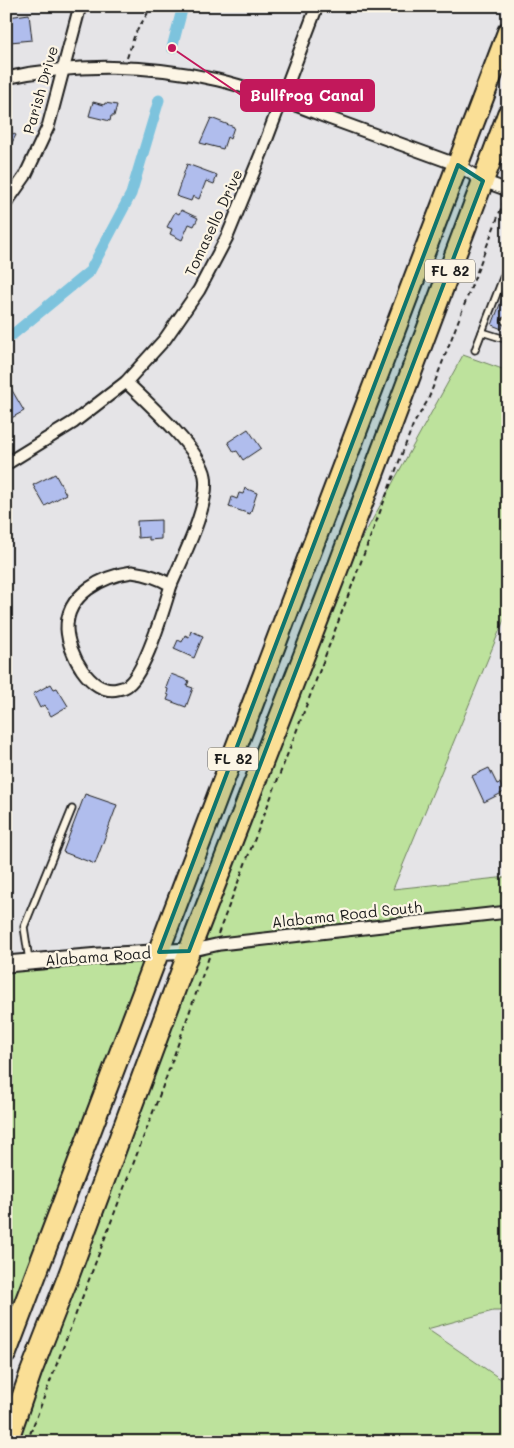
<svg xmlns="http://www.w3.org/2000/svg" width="514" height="1448" font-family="Mali,sans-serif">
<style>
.green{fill:#bde29c;stroke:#6c7f5c}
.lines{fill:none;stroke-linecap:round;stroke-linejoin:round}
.canal{stroke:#7dc3dd;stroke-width:11}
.building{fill:#b0bded;stroke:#1c1c1c}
.lane-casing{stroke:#1c1c1c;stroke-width:9}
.street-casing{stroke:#1c1c1c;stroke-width:15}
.secondary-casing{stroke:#1c1c1c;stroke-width:19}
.highway-casing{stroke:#1c1c1c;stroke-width:24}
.path{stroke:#1c1c1c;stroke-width:2;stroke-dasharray:5 4;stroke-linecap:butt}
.lane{stroke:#fcf5e5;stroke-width:5.5}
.street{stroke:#fcf5e5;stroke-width:11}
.secondary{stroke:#fcf5e5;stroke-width:15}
.highway{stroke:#fadf96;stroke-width:20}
.marked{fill:#0f766e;fill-opacity:0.2;stroke:#0f766e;stroke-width:4;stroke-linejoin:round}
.labels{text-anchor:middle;stroke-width:4.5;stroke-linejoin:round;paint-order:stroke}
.shield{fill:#fcf5e5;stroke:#5f5d58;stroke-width:1}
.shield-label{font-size:14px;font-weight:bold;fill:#1c1c1c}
.street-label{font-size:15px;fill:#1c1c1c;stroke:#fcf5e5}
.leader{fill:none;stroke:#c2185b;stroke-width:2}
.callout-dot{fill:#c2185b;stroke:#fcf5e5;stroke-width:2}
.callout{fill:#c2185b;stroke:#c2185b;stroke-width:2}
.callout-label{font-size:16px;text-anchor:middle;font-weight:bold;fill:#fff}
</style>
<rect width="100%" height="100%" fill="#e5e4e7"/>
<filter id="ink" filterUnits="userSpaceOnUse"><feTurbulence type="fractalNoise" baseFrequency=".02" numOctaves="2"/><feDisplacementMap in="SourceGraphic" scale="10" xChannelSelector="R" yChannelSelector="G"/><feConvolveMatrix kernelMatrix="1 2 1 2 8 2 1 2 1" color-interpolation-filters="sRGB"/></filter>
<g filter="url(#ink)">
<!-- green -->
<g class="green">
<polygon points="463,355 508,371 508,610 393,889 508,877 508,1311 493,1311 427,1329 508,1384 508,1442 13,1442 342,575"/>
<polygon points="150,958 6,1336 6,970"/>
</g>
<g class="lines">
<!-- canal -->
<g class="canal">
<polyline points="172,48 183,6"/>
<polyline points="6,340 90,271 131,194 159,100"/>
</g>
</g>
<!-- building -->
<g class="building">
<polygon points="29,14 32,40 10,42 8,17"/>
<polygon points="93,102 104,105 105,103 117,105 114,116 111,116 110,121 89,116"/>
<polygon points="211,118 234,127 230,139 227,137 223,149 200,143"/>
<polygon points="6,130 16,135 6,154"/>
<polygon points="187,164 217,175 214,184 206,181 199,199 193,196 191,201 176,196"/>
<polygon points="181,210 198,218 194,226 189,224 182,240 170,234 172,229 167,227 175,212 179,214"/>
<polygon points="507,286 508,312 506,316 501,319 501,322 503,325 502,329 492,325"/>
<polygon points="6,380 24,411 6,421"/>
<polygon points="248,429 261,448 243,460 237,451 234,452 228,442"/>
<polygon points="55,474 66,494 45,506 33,485"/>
<polygon points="245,488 257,493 250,514 229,507 232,497 237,499 239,493 243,494"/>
<polygon points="161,520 161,539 149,540 149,537 138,538 137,521"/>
<polygon points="191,631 203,636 194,658 174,649 178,640 182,642 185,635 189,637"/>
<polygon points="171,674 189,681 187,686 193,688 186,707 167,700 169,695 167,694 168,689 166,688"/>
<polygon points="51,684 54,689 57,688 68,706 51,716 44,705 40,708 33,694"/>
<polygon points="489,768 497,784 500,783 504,792 484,802 472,776"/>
<polygon points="85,794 117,805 95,864 63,852"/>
</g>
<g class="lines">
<defs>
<g id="lane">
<polyline points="505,321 508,322"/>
<polyline points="482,332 508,340"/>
<polyline points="475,350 508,265"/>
<polyline points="29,960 24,927 72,809"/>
</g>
<g id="street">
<path d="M6 78C74 63 150 64 218 80 256 89 293 104 329 118 372 134 415 149 458 165L483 181 508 190"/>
<polyline points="6,203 25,176 48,127 80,6"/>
<path d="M126 382C146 401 201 451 205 476 210 505 183 557 171 585"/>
<polyline points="6,464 74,422 126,382 165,339 199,290 227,237 261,154 317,6"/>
<path d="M132 572C147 574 158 577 171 585 164 608 146 671 128 685 125 688 121 688 118 689 90 696 68 652 67 629 66 594 103 576 132 572Z"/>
<polyline points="189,951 220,944 508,912"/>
</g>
<polyline id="secondary" points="6,964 99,956 189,951"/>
<g id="highway">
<polyline points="6,1353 508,32"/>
<polyline points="7,1442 31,1372 67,1280 188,954 336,573 508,114"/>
</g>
</defs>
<!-- lane casing -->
<use href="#lane" class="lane-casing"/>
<!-- street casing -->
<use href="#street" class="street-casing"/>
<!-- secondary casing -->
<use href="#secondary" class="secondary-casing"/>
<!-- highway casing -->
<use href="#highway" class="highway-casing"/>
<!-- path -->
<g class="path">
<polyline points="127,58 135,34 152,6"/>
<polyline points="218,934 310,696 413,425 428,400 504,201"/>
<polyline points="27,1442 166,1078 209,957"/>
</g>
<!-- lane -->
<use href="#lane" class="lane"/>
<!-- street -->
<use href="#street" class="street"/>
<!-- secondary -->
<use href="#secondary" class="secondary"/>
<!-- highway -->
<use href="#highway" class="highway"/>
</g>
</g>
<!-- marked area -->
<path class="marked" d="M458 165 483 181 189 951 159 952Z"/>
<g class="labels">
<!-- shield labels -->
<g class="shield">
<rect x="425" y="259.5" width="50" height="23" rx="4"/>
<rect x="208" y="747.5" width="50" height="23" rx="4"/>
</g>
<g class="shield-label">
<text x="450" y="276">FL 82</text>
<text x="233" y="764">FL 82</text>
</g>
<!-- street labels -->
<g class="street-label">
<text transform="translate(41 90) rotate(-74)" y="5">Parish Drive</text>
<text transform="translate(214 223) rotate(-65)" y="5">Tomasello Drive</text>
<text transform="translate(347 915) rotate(-6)" y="5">Alabama Road South</text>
<text transform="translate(98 957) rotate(-4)" y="5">Alabama Road</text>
</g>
</g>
<!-- callouts -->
<path class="leader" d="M172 48L241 95"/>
<circle class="callout-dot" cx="172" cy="48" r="5"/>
<rect class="callout" x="241" y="80" width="133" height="31" rx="5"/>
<g class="callout-label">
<text x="307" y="101">Bullfrog Canal</text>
</g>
<!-- margin -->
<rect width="514" height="1448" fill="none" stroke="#fcf5e5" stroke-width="25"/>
<rect x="12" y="12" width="489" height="1423" fill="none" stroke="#1c1c1c" stroke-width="2" filter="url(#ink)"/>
</svg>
